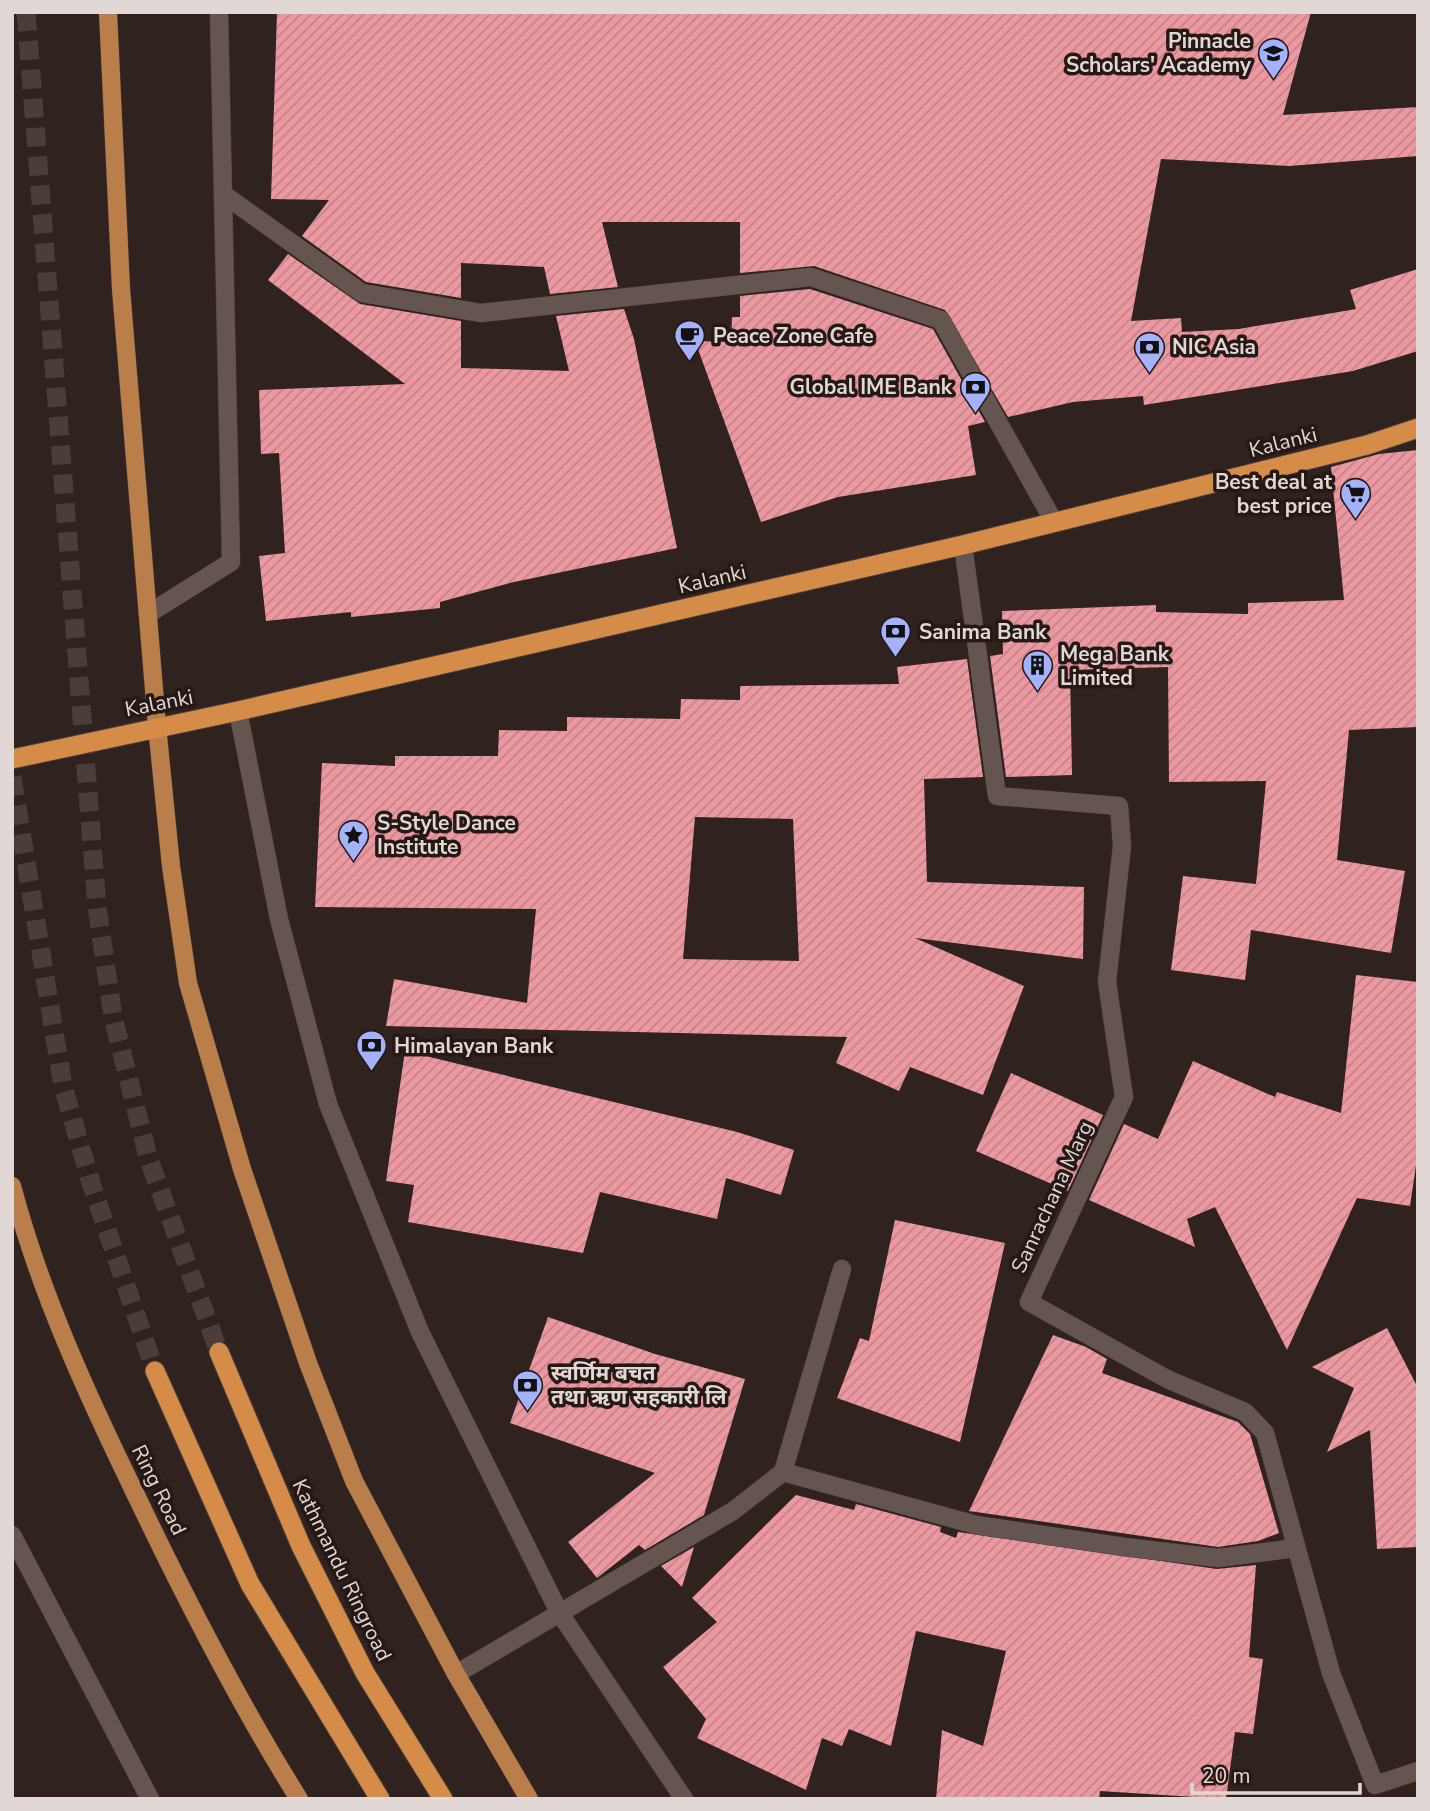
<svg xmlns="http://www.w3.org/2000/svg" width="1430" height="1811" font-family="'Nunito Sans','Noto Sans Devanagari',sans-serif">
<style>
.building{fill:url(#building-hatch);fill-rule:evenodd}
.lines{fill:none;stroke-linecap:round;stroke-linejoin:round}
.trunk-tunnel{stroke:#4b3d39;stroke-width:19;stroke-dasharray:19 10;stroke-linecap:butt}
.minor-casing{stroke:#4c403d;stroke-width:19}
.primary-casing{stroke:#4c403d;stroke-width:19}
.trunk-casing{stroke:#4c403d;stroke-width:21}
.minor{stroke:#655550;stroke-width:18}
.primary{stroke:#ba7e4b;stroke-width:18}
.trunk{stroke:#d68c49;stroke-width:19}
.labels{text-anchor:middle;stroke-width:7;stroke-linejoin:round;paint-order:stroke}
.poi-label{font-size:21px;font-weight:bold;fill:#e1d7d5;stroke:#261915;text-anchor:start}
.street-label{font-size:21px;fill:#e1d7d5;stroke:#261915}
</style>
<defs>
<pattern id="building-hatch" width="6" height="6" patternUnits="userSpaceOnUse" patternTransform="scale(1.75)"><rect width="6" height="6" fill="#ec98a1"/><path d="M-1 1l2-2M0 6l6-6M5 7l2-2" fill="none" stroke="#c28289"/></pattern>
</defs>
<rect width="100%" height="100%" fill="#30221e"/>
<!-- building -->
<g class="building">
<polygon points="277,12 1311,12 1283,115 1418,107 1418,156 1289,166 1161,159 1131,321 1181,318 1182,332 1239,329 1356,309 1350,290 1418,269 1418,351 1353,371 1144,405 1143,396 1073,402 1008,417 945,310 814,266 740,273 740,222 602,222 618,287 550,294 544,267 461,263 461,298 366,282 302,236 329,200 271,199"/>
<polygon points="288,254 360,304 461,321 461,368 569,371 556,316 624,309 634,339 677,548 514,582 440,602 440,608 351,617 351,612 266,621 259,556 285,553 279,453 261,454 259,390 405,384 268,280"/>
<polygon points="810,289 933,329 985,422 968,426 976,475 838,497 761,522 695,341 731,342 732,317 740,317 740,296"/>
<polygon points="1418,450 1418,727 1349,730 1337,860 1405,871 1391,953 1251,930 1245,980 1171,970 1183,876 1256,884 1266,781 1169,782 1168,667 1070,670 1072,775 1006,777 990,656 1003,654 1002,611 1156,605 1156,612 1248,614 1248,603 1344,600 1331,467 1379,454"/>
<path d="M967 659 983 777 924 779 927 882 1084 887 1083 959 915 938 1024 986 983 1095 910 1067 899 1091 836 1063 847 1037 386 1026 394 979 527 1003 536 909 315 907 322 763 395 766V756H498L499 730 567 731V717L680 719 681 699 740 700V686L899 684 897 667ZM695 817 793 819 799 961 683 959Z"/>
<polygon points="1356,975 1418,982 1418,1152 1410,1206 1357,1198 1287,1350 1215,1207 1187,1219 1195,1247 1089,1200 1124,1124 1158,1139 1193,1061 1275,1097 1277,1092 1341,1113"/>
<polygon points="405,1051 737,1132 794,1150 781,1195 726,1178 717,1219 600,1192 583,1253 408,1222 414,1185 386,1181"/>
<polygon points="1011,1073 1103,1115 1068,1191 976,1151"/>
<polygon points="895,1220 1005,1243 960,1442 837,1398 860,1338 869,1341"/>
<polygon points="548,1317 655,1354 745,1379 704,1515 645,1550 639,1545 597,1578 568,1542 655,1473 510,1423"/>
<polygon points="1387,1328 1418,1388 1418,1547 1377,1549 1370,1430 1327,1452 1354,1388 1312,1367"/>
<polygon points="1053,1335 1086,1347 1107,1359 1102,1373 1238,1422 1250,1434 1279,1533 1258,1541 1218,1547 969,1511"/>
<polygon points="796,1495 854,1510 856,1504 941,1527 940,1532 956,1538 958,1532 1217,1569 1256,1565 1249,1657 1263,1659 1253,1734 1235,1732 1226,1799 1100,1791 1099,1799 936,1799 942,1730 983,1746 1006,1651 916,1631 891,1746 849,1729 842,1746 822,1738 806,1790 697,1738 706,1719 663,1667 717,1622 692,1598"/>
<polygon points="694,1547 682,1587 661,1566"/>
</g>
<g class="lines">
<!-- trunk-tunnel -->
<g class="trunk-tunnel">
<polyline points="26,12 97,907 113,1017 148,1157 219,1352"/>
<polyline points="12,777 63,1086 91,1183 155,1371"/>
</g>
<defs>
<g id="minor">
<polyline points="223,194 362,293 481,313 811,277 941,320 1054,522"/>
<polyline points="963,545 997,796 1119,806 1122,846 1107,982 1124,1097 1029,1302 1167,1379 1245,1412 1265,1433 1331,1673 1375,1785 1418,1771"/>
<polyline points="148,614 231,562 219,12"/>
<polyline points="238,711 279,919 328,1104 420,1332 559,1612 684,1799"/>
<polyline points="783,1472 842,1269"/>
<polyline points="12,1535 150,1799"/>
<polyline points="456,1674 733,1511 783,1472 976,1525 1125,1547 1218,1558 1296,1548"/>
</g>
<g id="primary">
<polyline points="108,12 121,289 157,726 171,866 188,983 242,1169 308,1363 354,1481 456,1674 529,1799"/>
<path d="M12 1186C40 1292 86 1392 134 1491 184 1596 237 1700 299 1799"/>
</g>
<g id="trunk">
<polyline points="12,759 238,711 963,545 1367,445 1418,428"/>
<polyline points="219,1352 301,1546 365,1673 443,1799"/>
<polyline points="155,1371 250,1584 380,1799"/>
</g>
</defs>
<!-- minor casing -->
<use href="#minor" class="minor-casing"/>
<!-- primary casing -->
<use href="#primary" class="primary-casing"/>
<!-- trunk casing -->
<use href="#trunk" class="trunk-casing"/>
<!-- minor -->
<use href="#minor" class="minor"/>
<!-- primary -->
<use href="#primary" class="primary"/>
<!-- trunk -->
<use href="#trunk" class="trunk"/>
</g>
<!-- icons -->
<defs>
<symbol id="school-pin" viewBox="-11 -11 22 30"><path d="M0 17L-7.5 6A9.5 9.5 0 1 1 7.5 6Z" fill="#a4b2fc" stroke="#261915"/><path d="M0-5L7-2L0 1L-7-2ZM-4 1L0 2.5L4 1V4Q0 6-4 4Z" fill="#111"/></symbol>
<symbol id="cafe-pin" viewBox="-11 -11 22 30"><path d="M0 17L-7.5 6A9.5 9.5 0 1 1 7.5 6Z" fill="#a4b2fc" stroke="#261915"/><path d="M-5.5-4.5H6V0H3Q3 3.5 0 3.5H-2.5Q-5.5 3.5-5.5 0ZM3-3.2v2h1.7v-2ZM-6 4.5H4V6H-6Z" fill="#111"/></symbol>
<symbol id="bank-pin" viewBox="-11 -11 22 30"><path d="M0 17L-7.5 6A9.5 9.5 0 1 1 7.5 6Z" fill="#a4b2fc" stroke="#261915"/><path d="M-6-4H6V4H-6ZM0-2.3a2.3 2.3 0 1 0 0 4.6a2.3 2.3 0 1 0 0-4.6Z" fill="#111"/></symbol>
<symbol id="supermarket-pin" viewBox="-11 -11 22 30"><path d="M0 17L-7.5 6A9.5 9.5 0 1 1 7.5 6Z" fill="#a4b2fc" stroke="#261915"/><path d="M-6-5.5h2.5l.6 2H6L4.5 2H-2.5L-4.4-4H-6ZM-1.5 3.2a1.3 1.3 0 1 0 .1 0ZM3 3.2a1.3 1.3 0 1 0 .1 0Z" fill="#111"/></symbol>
<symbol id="building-pin" viewBox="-11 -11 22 30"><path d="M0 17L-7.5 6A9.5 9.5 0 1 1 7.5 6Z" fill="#a4b2fc" stroke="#261915"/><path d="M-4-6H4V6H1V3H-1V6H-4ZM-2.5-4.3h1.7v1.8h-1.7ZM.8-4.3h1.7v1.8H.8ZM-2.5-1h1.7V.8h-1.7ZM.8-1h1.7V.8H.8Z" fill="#111"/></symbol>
<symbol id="sight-pin" viewBox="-11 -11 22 30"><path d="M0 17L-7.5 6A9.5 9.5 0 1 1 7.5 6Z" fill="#a4b2fc" stroke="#261915"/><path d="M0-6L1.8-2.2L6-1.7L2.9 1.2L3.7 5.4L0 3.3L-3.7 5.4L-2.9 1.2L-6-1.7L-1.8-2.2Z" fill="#111"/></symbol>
</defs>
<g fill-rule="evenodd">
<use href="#school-pin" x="1256" y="36" width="35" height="47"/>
<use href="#cafe-pin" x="672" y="318" width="35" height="47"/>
<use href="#bank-pin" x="1132" y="330" width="35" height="47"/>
<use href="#bank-pin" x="958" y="370" width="35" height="47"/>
<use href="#supermarket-pin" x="1338" y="476" width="35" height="47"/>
<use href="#bank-pin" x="878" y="614" width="35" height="47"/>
<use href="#building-pin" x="1020" y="648" width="35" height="47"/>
<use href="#sight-pin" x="336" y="818" width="35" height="47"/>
<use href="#bank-pin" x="354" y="1028" width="35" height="47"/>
<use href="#bank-pin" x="510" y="1368" width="35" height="47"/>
</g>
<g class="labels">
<!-- poi labels -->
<g class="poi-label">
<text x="1251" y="48" text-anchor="end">Pinnacle<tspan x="1251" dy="24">Scholars' Academy</tspan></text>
<text x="713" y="343">Peace Zone Cafe</text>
<text x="1172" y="354">NIC Asia</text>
<text x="952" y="394" text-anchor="end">Global IME Bank</text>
<text x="1332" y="489" text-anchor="end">Best deal at<tspan x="1332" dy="24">best price</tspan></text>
<text x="919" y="639">Sanima Bank</text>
<text x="1060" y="661">Mega Bank<tspan x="1060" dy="24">Limited</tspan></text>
<text x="377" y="830">S-Style Dance<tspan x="377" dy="24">Institute</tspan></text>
<text x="394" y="1053">Himalayan Bank</text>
<text x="551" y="1380">स्वर्णिम बचत<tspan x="551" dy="24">तथा ऋण सहकारी लि</tspan></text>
</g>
<!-- street labels -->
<g class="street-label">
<text transform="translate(1283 442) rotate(-14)" y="7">Kalanki</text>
<text transform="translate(712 579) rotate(-13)" y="7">Kalanki</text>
<text transform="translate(159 703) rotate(-11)" y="7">Kalanki</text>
<text transform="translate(1052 1197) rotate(-65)" y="7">Sanrachana Marg</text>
<text transform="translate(159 1490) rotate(64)" y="7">Ring Road</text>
<text transform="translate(342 1570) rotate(64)" y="7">Kathmandu Ringroad</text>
</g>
</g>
<!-- border -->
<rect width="1430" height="1811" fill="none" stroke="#e1d7d5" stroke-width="28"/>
<!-- scale -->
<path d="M1192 1783v10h168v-10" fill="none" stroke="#e1d7d5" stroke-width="3.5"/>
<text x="1202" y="1783" font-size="21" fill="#e1d7d5" stroke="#261915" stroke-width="5" paint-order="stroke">20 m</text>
</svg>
